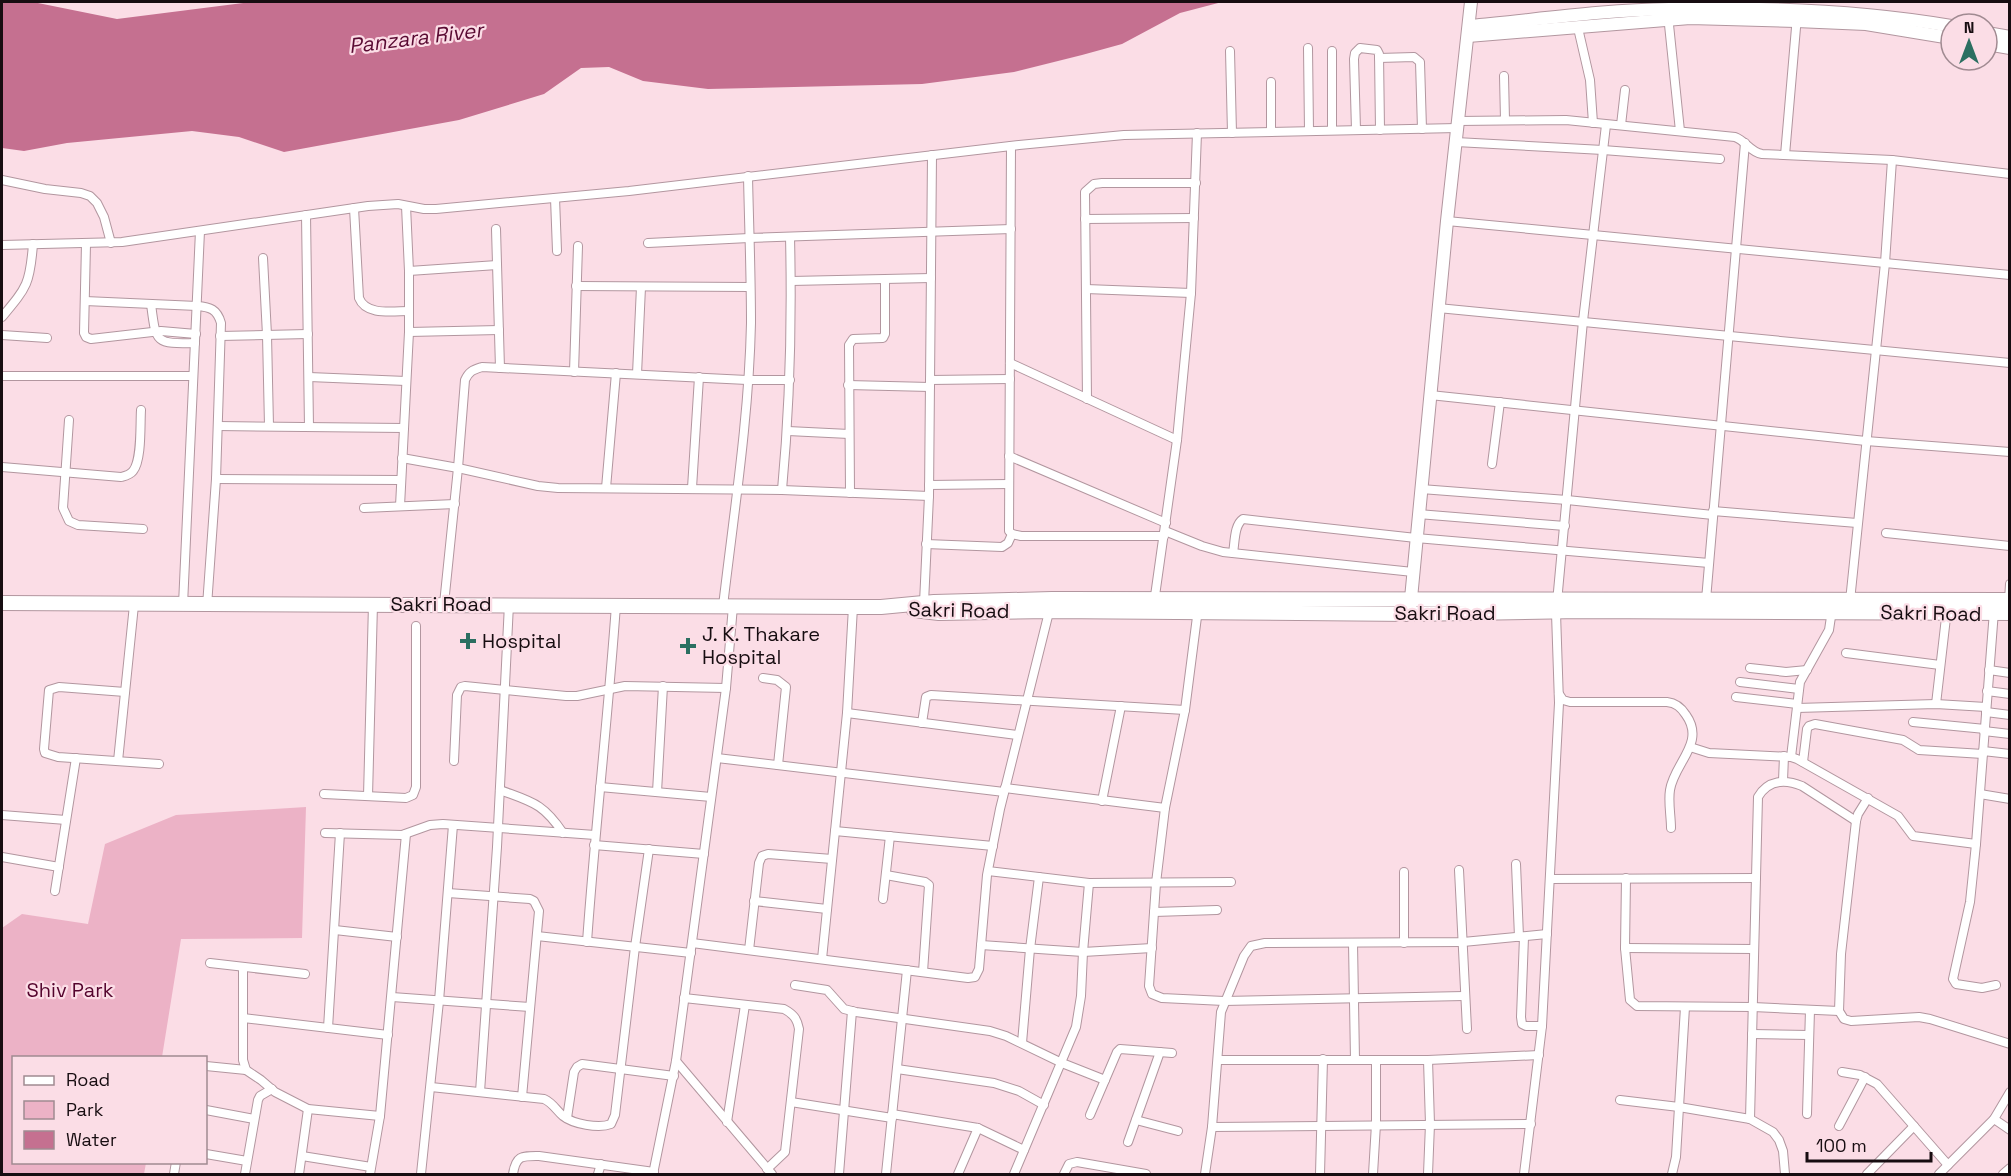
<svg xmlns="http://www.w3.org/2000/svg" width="2011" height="1176" font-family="'Space Grotesk',sans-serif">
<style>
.green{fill:#ecb2c6}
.water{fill:#c57090}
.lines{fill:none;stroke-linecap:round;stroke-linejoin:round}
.street-casing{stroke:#b2969f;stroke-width:10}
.secondary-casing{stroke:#b2969f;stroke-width:14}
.primary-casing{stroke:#b2969f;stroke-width:16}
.street{stroke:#fff;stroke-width:8}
.secondary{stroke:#fff;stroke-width:12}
.primary{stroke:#fff;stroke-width:14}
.poi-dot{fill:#2b6f61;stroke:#fbdde6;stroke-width:2}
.labels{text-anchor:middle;stroke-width:4.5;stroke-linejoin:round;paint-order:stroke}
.street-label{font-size:20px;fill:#170d11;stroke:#fbdde6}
.poi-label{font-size:20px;fill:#170d11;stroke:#fbdde6;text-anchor:start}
.park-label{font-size:20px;fill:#54042d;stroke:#fbdde6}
.water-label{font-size:21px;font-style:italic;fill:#590a32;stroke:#fbdde6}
</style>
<rect width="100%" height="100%" fill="#fbdde6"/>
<!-- green -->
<polygon class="green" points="306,807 302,938 181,939 162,1057 14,1058 14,1162 146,1163 144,1174 2,1174 2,928 22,914 88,924 105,844 176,815"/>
<!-- water -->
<polygon class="water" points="2,2 33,2 117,19 251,2 1222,2 1180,13 1122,44 1082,55 1014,72 922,84 708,89 643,81 609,67 581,68 544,94 459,120 284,152 239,137 192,131 67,143 24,151 2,148"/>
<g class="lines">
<defs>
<g id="street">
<polyline points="1668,15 1680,131"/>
<polyline points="1578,28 1590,80 1593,123"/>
<polyline points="1308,48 1309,131"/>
<polyline points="1230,51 1232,133"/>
<polyline points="1332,51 1332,130"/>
<polyline points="1379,58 1414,57 1420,62 1422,129"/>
<polyline points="1504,76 1505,120"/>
<polyline points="1271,82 1271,132"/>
<path d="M1458 121 1566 120 1735 137C1746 141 1750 152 1762 154L1892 160 2010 174"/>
<polyline points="1621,125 1625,90"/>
<polyline points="1356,130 1354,59 1355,53 1360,48 1377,50 1379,54 1380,130"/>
<polyline points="1456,142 1603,150 1720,159"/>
<polyline points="1011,146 1009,531 1012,534 1021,536 1164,536"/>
<polyline points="1785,155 1797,16"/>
<polyline points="2,180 45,189 81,193 90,196 97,203 104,217 111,243"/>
<polyline points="555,198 557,251"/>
<path d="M354 208 359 298C366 316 393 311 409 311"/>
<polyline points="306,215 309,427"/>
<polyline points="1085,219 1194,218"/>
<polyline points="1447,221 2010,275"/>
<polyline points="496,229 500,368"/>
<polyline points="648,243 749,238 1011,229"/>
<polyline points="86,244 84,333 86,337 91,339 161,331 196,334"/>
<polyline points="2,245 122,242 368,206 398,204 424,209 436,209 629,191 1019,145 1124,135 1457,128"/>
<polyline points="263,258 267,335 269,426"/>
<polyline points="409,271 497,265"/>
<polyline points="791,281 931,278"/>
<polyline points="576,286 750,287"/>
<polyline points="1086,289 1191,293"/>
<path d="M85 301 197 306C210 307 217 309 221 323L216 479 207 606"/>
<path d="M151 304C156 343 155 344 195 343"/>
<polyline points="1438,308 2010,363"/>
<path d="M2 317C27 287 30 284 33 244"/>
<polyline points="409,332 499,330"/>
<polyline points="2,335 47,338"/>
<polyline points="220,336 308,334"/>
<polyline points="1010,363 1177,440"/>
<polyline points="574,372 578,246"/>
<polyline points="637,374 641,287"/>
<polyline points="2,376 193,376"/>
<polyline points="309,377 406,381"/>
<polyline points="930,380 1010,379"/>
<polyline points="848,385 930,387"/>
<polyline points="1430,395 1866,441 2010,452"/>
<polyline points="1087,399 1085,192 1094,184 1102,183 1196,183"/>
<polyline points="69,420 63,508 69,521 78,525 143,529"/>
<polyline points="218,426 404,428"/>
<polyline points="788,431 849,434"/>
<polyline points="1009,456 1166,523"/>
<polyline points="402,458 458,468 538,486 558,488 782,490 929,496"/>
<polyline points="1492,464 1500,402"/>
<path d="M2 467 121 477C125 476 130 475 133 471 142 460 140 425 141 410"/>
<polyline points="216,479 401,480"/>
<polyline points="929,485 1009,484"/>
<polyline points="606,488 616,373"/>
<polyline points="692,488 699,377"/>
<polyline points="1421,489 1567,500 1713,515"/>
<path d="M782 490C790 405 792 322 790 237"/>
<polyline points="850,493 849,345 853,339 883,338 885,334 885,280"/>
<polyline points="400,506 409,332 409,271 406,206"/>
<polyline points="364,508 455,504"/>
<polyline points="1713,511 1857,523"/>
<polyline points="1418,514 1565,526"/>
<polyline points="1165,531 1202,546 1223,552 1413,572"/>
<polyline points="1886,533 2010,546"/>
<polyline points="926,544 1002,547 1008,543 1012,534"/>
<path d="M1233 553C1235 542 1234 525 1243 519L1416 538 1709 563"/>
<polyline points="1706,600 1745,143"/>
<polyline points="2009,600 2010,584"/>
<polyline points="1850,601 1885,263 1892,160"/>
<polyline points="924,603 929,496 932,155"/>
<polyline points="1154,603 1177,440 1191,293 1197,133"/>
<path d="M444 604 458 468 465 380C469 371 473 370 482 367L747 380H790"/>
<polyline points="183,605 200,231"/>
<path d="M723 606C734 512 749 417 751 323 751 274 749 225 748 176"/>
<polyline points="1198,609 1185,710 1165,808 1156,883 1149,986 1152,994 1162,998 1224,1001 1464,996"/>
<polyline points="1994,611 1976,844 1970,902 1953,979 1956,984 1982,988 1996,985"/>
<polyline points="1846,653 1940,665"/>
<polyline points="1750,668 1786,672 1807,670"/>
<polyline points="1989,670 2010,673"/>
<polyline points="763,678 777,680 786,687 778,765"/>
<polyline points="1740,682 1799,689"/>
<polyline points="1987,691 2010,694"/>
<polyline points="125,692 59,687 49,690 44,749 45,753 58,757 159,764"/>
<path d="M1559 694 1563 700 1570 702H1667C1676 703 1681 707 1686 715 1706 743 1674 763 1670 790 1668 802 1671 816 1671 828"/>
<polyline points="1736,697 1797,704"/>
<polyline points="1936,704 1947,609"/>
<polyline points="1797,708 1936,704 1986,707"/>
<polyline points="1986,712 2010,715"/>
<polyline points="847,713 1017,735"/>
<polyline points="1913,722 1985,729"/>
<polyline points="922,723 926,697 931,695 1185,710"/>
<polyline points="1984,731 2010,734"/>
<polyline points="1690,747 1709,753 1791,757 1797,759 1898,816 1913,836 1976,844"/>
<polyline points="1983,751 2010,754"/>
<polyline points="1791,757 1800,682 1829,630 1832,610"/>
<polyline points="717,758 1004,792"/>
<polyline points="118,761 134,605"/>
<polyline points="454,761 457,695 461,687 465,686 566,696 577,696 625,686 726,688"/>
<polyline points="1803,762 1807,729 1809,726 1815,724 1903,740 1919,750 1983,754"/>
<polyline points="1783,781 1784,756"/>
<polyline points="600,787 711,797"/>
<polyline points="1005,788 1165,808"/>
<path d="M500 790C532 802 543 803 563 833"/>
<polyline points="657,792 663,686"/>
<polyline points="324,794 406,798 413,795 416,787 416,626"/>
<polyline points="1980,794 2010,799"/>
<polyline points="368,796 373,604"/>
<polyline points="1868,798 1858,814 1856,821 1841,954 1839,1011 1844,1019 1851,1021 1919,1017 1930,1019 2010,1044"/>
<polyline points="1102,801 1121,706"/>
<polyline points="2,815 66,820"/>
<polyline points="835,831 993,846"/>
<polyline points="325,833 402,835 430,825 443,824 595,835"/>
<polyline points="594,845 704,854"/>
<polyline points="2,857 59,867"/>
<polyline points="1516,864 1519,937"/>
<polyline points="1459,870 1467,1029"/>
<polyline points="988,871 1089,883 1231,882"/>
<polyline points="886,875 925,882 929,885 923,972"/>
<polyline points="1626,878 1625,948 1630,1000 1637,1006 1753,1007 1839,1011"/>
<polyline points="1550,879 1756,878"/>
<polyline points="55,891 76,758"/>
<polyline points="448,893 530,899 534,901 539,911 522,1097"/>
<polyline points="883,899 890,836"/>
<polyline points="754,901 827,909"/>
<polyline points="1154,912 1217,910"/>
<polyline points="335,930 397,937"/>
<polyline points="537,936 691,953"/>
<polyline points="1524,937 1521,1017 1522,1024 1526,1026 1542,1026"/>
<path d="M587 942C595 829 608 718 616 605"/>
<polyline points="692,943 968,978 975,977 979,969 987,875 1000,809 1050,608"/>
<polyline points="1353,943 1355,1060"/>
<polyline points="1404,943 1404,872"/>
<polyline points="981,945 1083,952 1152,948"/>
<polyline points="1625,948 1754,949"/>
<polyline points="749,950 759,863 762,856 768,854 832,859"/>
<polyline points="822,959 847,713 853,607"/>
<polyline points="210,963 305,974"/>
<polyline points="243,967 243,1060 246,1070 261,1080 275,1092 308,1109 380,1116"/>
<polyline points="795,985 827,990 844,1009 856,1012 990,1031 1006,1036 1062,1063 1105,1080"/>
<polyline points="392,997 530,1007"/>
<path d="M684 998 784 1009C793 1014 797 1018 799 1029L785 1152 767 1169"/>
<polyline points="243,1018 388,1035"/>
<polyline points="328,1028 340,833"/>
<polyline points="1752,1034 1809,1035"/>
<polyline points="1022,1043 1030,949 1039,877"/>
<polyline points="1218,1060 1428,1060 1539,1055"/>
<polyline points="676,1061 772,1174"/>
<polyline points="206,1066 246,1070"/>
<polyline points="897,1069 994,1083 1019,1091 1044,1105"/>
<polyline points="1842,1072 1860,1075 1877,1084 1948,1165"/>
<path d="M431 1087 544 1099C553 1103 556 1110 563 1116 573 1124 599 1129 611 1124L615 1115 635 947 649 849"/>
<polyline points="480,1092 497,847 509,604"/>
<polyline points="1620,1100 1679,1107 1750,1119 1773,1132 1779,1140 1783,1151 1785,1174"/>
<polyline points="791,1102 892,1118"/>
<polyline points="206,1110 254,1119"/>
<polyline points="892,1114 978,1128 1024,1150"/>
<polyline points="1807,1114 1810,1010"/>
<polyline points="1090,1115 1117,1052 1120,1049 1172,1053"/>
<polyline points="567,1118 574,1072 577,1067 582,1064 674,1076"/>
<path d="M1750 1119 1758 797C1768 780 1785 779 1802 786L1856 821"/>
<polyline points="1994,1119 2010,1130"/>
<polyline points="1136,1120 1178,1131"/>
<polyline points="727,1122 745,1005"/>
<polyline points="1839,1126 1865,1077"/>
<polyline points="1212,1127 1531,1124"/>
<polyline points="1128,1142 1160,1052"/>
<polyline points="206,1154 247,1161"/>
<polyline points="302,1156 371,1167"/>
<polyline points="174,1174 176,1162"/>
<polyline points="245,1174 258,1100 260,1096 272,1089"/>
<polyline points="299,1174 308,1109"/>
<polyline points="370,1174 380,1116 406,834"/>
<polyline points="421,1174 439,1001 453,825"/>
<path d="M513 1174C516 1155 522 1156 539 1156L654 1172"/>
<polyline points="598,1174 601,1164"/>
<polyline points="653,1174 676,1061 726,688 733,606"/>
<polyline points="839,1174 852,1011"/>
<polyline points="886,1174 907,970"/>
<polyline points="958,1174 978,1128"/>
<polyline points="1014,1174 1076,1027 1081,996 1083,952 1089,883"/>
<polyline points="1064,1174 1069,1164 1077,1162 1146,1174"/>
<polyline points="1205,1174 1212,1127 1221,1012 1244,956 1251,946 1265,943 1463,942 1547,934"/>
<polyline points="1320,1174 1323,1059"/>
<polyline points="1373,1174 1376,1124 1376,1060"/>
<polyline points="1428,1174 1430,1124 1428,1060"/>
<polyline points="1524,1174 1542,1026 1559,703 1556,613 1583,321 1606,125"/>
<polyline points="1672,1174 1676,1157 1685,1007"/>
<polyline points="1867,1174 1914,1126"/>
<polyline points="1939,1174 1994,1119 2010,1092"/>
<polyline points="2003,1174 2010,1168"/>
</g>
<g id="secondary">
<path d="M1469 26C1535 20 1603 10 1669 9 1764 7 1858 10 1951 26"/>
<polyline points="1987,33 2010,37"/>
<polyline points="1468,36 1690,18 1796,21 1866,24 1951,38"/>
<polyline points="1987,44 2010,48"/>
<polyline points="1410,609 1447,221 1471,2"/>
</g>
<g id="primary">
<path d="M2 603C285 606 569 604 853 607H881L934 602 1052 599 2010 600"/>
<polyline points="914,610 939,613 1050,611 1410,614 1580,611 2010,613"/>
</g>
</defs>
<!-- street casing -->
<use href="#street" class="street-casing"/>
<!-- secondary casing -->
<use href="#secondary" class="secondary-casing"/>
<!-- primary casing -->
<use href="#primary" class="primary-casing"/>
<!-- street -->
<use href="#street" class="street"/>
<!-- secondary -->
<use href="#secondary" class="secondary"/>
<!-- primary -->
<use href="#primary" class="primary"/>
</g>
<!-- markers -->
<g class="poi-dot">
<path d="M465 632h6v6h6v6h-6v6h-6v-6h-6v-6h6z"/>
<path d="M685 637h6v6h6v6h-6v6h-6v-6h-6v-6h6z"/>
</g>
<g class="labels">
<!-- street labels -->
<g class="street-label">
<text x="441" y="611">Sakri Road</text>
<text transform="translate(959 610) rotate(1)" y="7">Sakri Road</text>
<text x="1445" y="620">Sakri Road</text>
<text transform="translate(1931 613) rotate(1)" y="7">Sakri Road</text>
</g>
<!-- poi labels -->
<g class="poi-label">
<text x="702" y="641">J. K. Thakare<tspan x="702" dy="23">Hospital</tspan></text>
<text x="482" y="648">Hospital</text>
</g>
<!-- park labels -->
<g class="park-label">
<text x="70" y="997">Shiv Park</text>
</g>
<!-- water labels -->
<g class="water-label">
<text transform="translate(416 38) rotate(-7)" y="7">Panzara River</text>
</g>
</g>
<!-- border -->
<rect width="2011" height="1176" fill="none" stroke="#170d11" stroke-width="6"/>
<!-- legend -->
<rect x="12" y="1056" width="195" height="108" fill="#fbdde6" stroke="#a08a91" stroke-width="1.5"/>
<rect x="24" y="1076" width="30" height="9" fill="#ffffff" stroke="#a08a91" stroke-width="1.5"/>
<text x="66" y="1086" font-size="18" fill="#170d11">Road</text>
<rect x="24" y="1101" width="30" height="18" fill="#ecb2c6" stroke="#a08a91" stroke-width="1.5"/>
<text x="66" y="1116" font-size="18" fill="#170d11">Park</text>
<rect x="24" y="1131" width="30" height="18" fill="#c57090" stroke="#a08a91" stroke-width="1.5"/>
<text x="66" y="1146" font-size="18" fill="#170d11">Water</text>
<!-- north arrow -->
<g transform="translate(1969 42)"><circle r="28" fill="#fbdde6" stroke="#a08a91" stroke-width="1.5"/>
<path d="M0-4.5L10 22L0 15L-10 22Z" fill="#2b6f61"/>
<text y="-9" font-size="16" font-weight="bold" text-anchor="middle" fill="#170d11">N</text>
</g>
<!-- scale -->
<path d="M1807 1152v9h124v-9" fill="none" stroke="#170d11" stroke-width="3"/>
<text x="1816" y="1152" font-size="18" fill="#170d11" stroke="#fbdde6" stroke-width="4.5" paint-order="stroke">100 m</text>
</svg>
